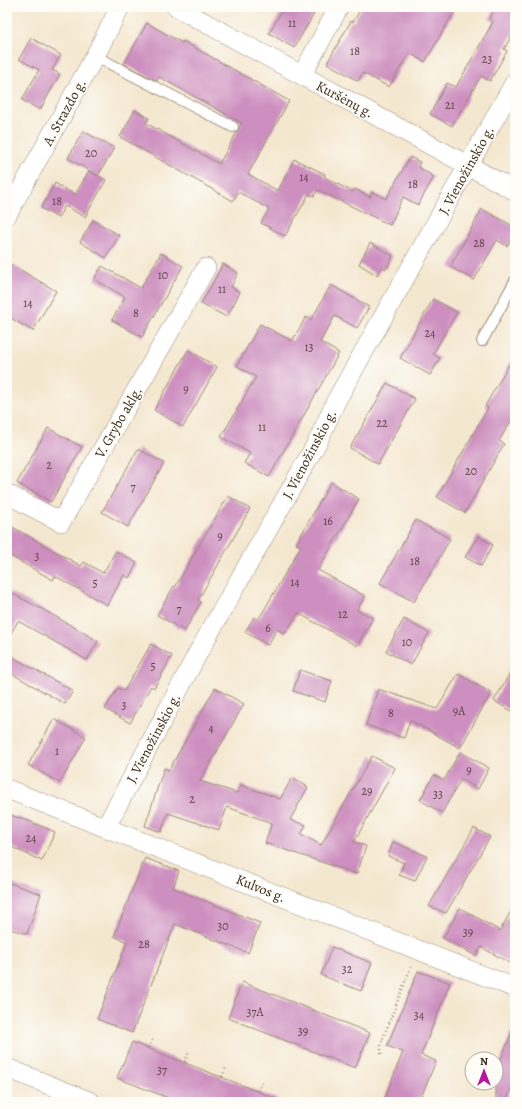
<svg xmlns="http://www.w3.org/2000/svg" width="522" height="1109" font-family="Alegreya,serif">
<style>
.building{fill:#cd8fc0}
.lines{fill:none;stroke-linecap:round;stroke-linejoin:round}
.service-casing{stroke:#988876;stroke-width:12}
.minor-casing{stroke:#988876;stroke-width:20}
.path{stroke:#988876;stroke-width:2.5;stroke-dasharray:1 3;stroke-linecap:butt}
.service{stroke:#fff;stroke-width:10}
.minor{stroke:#fff;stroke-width:19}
.labels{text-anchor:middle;stroke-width:3.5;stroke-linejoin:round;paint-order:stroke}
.number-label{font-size:12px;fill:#604346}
.street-label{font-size:14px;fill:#3b2a1e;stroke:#fdfcf7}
</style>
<rect width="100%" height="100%" fill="#fdfcf7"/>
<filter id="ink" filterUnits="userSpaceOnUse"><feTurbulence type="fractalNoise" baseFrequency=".025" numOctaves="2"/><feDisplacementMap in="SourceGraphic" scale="8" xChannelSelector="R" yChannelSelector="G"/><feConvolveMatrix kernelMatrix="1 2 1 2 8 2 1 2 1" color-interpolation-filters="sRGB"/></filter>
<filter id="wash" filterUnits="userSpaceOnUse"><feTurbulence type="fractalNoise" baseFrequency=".012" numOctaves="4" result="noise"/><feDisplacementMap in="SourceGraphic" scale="16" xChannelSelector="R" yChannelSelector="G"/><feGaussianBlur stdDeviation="0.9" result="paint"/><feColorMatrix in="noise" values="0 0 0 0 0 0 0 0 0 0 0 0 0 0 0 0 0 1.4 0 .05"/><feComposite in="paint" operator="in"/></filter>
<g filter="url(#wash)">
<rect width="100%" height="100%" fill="#f4e7cf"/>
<g id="blocks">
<!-- building -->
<g class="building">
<polygon points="284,7 306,7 315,12 294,48 269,33"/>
<polygon points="362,7 445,7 454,12 425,62 409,53 389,87 363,73 358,81 327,63 351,21 353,22"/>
<polygon points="496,7 515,7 515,30 504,49 507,51 490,81 481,76 452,126 430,114 447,83 456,87 493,22 489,19"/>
<polygon points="147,23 182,43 183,41 289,101 248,174 278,191 294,159 325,174 324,177 353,192 355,189 370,197 372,192 386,199 410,157 420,162 418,167 434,177 418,205 403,197 390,225 318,190 314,196 309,194 285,236 261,223 269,209 238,192 233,201 120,137 135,110 149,118 146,123 219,164 242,123 159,77 157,81 124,64"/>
<polygon points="31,38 61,55 52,70 60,74 40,110 22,100 39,70 19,59"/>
<polygon points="83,131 114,148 98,176 68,158"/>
<polygon points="89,171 106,180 85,217 65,206 58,218 41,208 55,183 75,195"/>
<polygon points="482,209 515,227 515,231 507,246 497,240 474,280 450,267"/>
<polygon points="93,220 119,235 106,258 80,242"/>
<polygon points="370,243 393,256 386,269 382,267 377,275 359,264"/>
<polygon points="161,253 183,266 142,337 112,320 125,297 94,279 102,266 141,288"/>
<polygon points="7,262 56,291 33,331 7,316"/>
<polygon points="223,264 238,273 231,287 240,292 227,317 201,304"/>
<polygon points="331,285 369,307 357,328 335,316 320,342 339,353 269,477 244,463 250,453 221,437 256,377 237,366 260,324 292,341 306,317 311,320"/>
<polygon points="433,299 457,312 433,354 440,358 430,375 400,358"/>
<polygon points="188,350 217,367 183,427 154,410"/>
<polygon points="515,354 515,414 499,441 504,444 465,513 437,497 488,408 485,406"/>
<polygon points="387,383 415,399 378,464 350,448"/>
<polygon points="48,428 82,447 51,502 17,483"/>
<polygon points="138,449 164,463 128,527 102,512"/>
<polygon points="331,482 359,499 318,570 365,596 357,610 373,618 357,646 298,613 285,634 277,629 268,645 245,632 254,617 258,620 263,612 301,546 296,544"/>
<polygon points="228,496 250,509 198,600 201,602 185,631 157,615 174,586 175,587"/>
<polygon points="416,520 450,539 414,602 380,583"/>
<polygon points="7,524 81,566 84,562 103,573 116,551 137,563 129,578 124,575 107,605 55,576 53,580 7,554"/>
<polygon points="478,536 493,545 481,566 465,557"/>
<polygon points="7,591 44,610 98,641 87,660 18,621 7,640"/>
<polygon points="404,619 429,633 411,665 386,651"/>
<polygon points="151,644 172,656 154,688 151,686 130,723 105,709 118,688 124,691"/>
<polygon points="7,654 73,691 65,704 7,671"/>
<polygon points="515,664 515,713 494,701"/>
<polygon points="300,670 332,681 325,702 293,691"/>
<polygon points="458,674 491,693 460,748 410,720 404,738 366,725 378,689 437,709"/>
<polygon points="215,688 244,704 200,781 237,793 241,785 280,799 292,778 308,787 290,820 306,825 301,834 321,845 372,756 395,768 354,842 366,846 357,874 265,843 272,823 227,807 219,830 168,813 161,832 145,826 164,768 169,770"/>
<polygon points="54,719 86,737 60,783 28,765"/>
<polygon points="460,752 489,768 478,789 461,779 442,813 420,800 434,775 444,780"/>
<polygon points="7,814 19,818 19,817 55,832 42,861 7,845"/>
<polygon points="474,828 490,837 446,913 429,906"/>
<polygon points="393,842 427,856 415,881 399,875 404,863 388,856"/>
<polygon points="145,858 179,871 173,888 260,923 248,953 175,924 132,1033 97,1019 127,942 114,936"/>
<polygon points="7,882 41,894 27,934 7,928"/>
<polygon points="515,904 515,966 481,947 476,956 443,938 460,908 500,931"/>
<polygon points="332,947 372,963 361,991 321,975"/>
<polygon points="418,971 450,983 421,1055 436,1061 419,1102 383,1102 403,1052 387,1046"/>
<polygon points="242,982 370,1033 355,1068 228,1018"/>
<polygon points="514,1026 515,1078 506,1102 496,1102 496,1072"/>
<polygon points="132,1042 282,1101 282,1102 179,1102 117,1078"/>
</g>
</g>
</g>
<g filter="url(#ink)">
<use href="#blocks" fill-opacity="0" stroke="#988876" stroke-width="1"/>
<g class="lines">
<defs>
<g id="service">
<polyline points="95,56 233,127"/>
<polyline points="482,341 515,281"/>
</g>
<g id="minor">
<polyline points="176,7 515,191"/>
<polyline points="302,75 339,7"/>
<polyline points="7,215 95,56 120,7"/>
<polyline points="7,494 61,522 206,268"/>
<polyline points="7,789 515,988"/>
<polyline points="106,827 199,651 318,441 336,401 515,82"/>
<polyline points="7,1068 91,1102"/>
</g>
</defs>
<!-- service casing -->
<use href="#service" class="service-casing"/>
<!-- minor casing -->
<use href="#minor" class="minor-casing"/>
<!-- path -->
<g class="path">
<polyline points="149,1048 153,1038"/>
<polyline points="381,1054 381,1043 411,967"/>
<polyline points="185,1062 189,1052"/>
<polyline points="222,1077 226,1067"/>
<polyline points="258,1091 262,1081"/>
</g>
<!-- service -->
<use href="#service" class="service"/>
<!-- minor -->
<use href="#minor" class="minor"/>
</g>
</g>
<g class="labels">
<!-- number labels -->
<g class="number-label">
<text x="292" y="27">11</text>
<text x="355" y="55">18</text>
<text x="487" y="63">23</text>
<text x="450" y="109">21</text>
<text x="91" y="157">20</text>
<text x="304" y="181">14</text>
<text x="413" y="188">18</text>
<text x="57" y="205">18</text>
<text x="479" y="247">28</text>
<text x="163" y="279">10</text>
<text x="222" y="293">11</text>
<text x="28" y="307">14</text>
<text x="136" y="317">8</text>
<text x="430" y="337">24</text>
<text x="309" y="351">13</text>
<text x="186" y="393">9</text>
<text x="382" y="427">22</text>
<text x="262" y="431">11</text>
<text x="49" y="469">2</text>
<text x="471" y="475">20</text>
<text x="133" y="491">7</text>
<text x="328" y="525">16</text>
<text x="220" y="540">9</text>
<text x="37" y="560">3</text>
<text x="415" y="565">18</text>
<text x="295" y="586">14</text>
<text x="95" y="587">5</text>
<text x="179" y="613">7</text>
<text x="343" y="618">12</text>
<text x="268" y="632">6</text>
<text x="407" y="646">10</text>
<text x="153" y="670">5</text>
<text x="124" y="709">3</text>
<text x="459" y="715">9A</text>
<text x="391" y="717">8</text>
<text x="211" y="732">4</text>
<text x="57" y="755">1</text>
<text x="469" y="774">9</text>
<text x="367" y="795">29</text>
<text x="438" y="798">33</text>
<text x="192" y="803">2</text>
<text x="31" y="842">24</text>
<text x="223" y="930">30</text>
<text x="468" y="936">39</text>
<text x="144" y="948">28</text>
<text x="347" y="973">32</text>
<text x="255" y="1016">37A</text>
<text x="419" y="1019">34</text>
<text x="303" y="1035">39</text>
<text x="162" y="1074">37</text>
</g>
<!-- street labels -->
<g class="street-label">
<text transform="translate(345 99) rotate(28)" y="5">Kuršėnų g.</text>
<text transform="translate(64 112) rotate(-61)" y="5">A. Strazdo g.</text>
<text transform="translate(466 170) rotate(-61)" y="5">J. Vienožinskio g.</text>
<text transform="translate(118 422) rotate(-60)" y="5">V. Grybo aklg.</text>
<text transform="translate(309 454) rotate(-62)" y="5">J. Vienožinskio g.</text>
<text transform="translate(153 738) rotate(-62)" y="5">J. Vienožinskio g.</text>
<text transform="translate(261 888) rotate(22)" y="5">Kulvos g.</text>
</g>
</g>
<!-- margin -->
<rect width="522" height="1109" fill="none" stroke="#fdfcf7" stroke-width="24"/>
<!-- north arrow -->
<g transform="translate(484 1071)"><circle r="19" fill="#fdfcf7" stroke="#afa8a0"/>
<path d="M0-3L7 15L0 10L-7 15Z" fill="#b5179e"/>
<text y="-6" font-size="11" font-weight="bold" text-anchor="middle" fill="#3b2a1e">N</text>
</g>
</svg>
